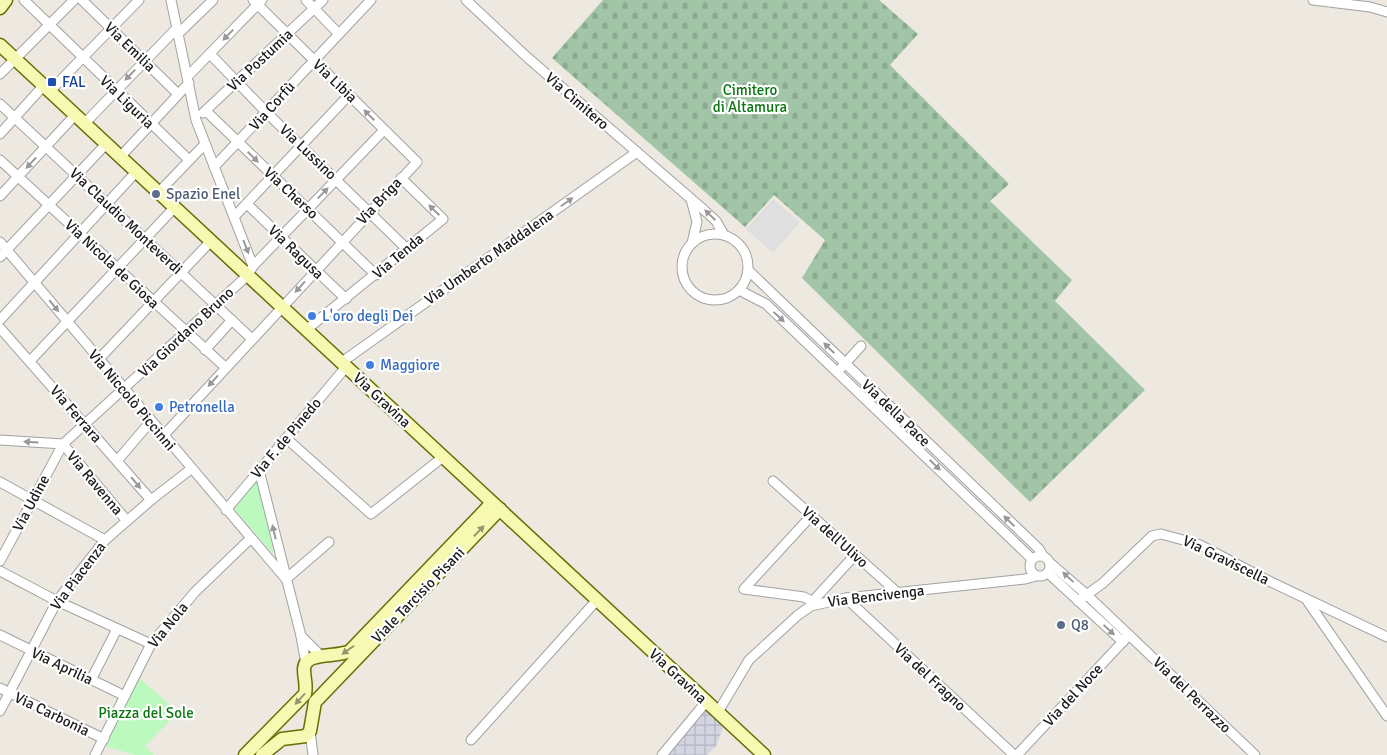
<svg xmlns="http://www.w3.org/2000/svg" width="1387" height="755" font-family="Signika,sans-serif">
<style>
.cemetery{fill:url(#cemetery-stones)}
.park{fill:#bbf9be}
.parking{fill:#dfdfdf}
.plaza{fill:url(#plaza-grid)}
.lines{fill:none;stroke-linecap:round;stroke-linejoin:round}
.street-casing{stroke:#a2a2a2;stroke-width:11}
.secondary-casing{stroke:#666f05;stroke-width:15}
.street{stroke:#fff;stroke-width:9}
.secondary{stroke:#f7f9b2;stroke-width:12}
.oneway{fill:#989898}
.oneway2{fill:#94956e}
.transit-dot{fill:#1a4fb4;stroke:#fff;stroke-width:2}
.service-dot{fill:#5c6f8a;stroke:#fff;stroke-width:2}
.shop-dot{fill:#3f7fe0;stroke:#fff;stroke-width:2}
.labels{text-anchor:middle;stroke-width:4.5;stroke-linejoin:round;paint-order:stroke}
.street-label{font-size:15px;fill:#1b1b1b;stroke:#fff}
.transit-label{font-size:15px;fill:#164399;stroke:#fff;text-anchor:start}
.park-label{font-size:15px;fill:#0b7611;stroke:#fff}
.service-label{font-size:15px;fill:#4e5e75;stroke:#fff;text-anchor:start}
.shop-label{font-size:15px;fill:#366cbe;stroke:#fff;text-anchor:start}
</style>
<defs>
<pattern id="cemetery-stones" width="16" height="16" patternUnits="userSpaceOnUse" patternTransform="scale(1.25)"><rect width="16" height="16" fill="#a1c5a6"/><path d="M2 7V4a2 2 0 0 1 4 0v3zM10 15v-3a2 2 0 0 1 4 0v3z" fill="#8aa98e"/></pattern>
<pattern id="plaza-grid" width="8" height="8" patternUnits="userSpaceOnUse" patternTransform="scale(1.25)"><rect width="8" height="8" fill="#d4d5e2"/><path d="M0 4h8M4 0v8" fill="none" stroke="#b5b6c1"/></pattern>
</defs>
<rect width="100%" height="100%" fill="#ede8e0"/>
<!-- cemetery -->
<polygon class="cemetery" points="603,0 879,0 918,34 890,65 1009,184 990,201 1072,280 1055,301 1145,390 1030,502 802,278 825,240 774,195 745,227 552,58"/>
<!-- park -->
<g class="park">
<polygon points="257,478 274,555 234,509"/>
<polygon points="138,677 178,712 145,746 154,755 135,755 105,746"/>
</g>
<!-- parking -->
<polygon class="parking" points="773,199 800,222 773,253 746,229"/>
<!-- plaza -->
<polygon class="plaza" points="706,702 726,720 716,746 707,755 662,755"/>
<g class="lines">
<defs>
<g id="street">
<polyline points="24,0 189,160"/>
<polyline points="82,0 178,94"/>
<polyline points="306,0 338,33"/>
<polyline points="466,0 528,58 704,210 716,221 724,235"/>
<polyline points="1313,0 1370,7 1387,12"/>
<polyline points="178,34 213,0"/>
<polyline points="210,54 266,112 407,249"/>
<polyline points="0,74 74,0"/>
<polyline points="188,76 262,0"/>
<polyline points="50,91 139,0"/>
<polyline points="0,104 252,339"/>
<polyline points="206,111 376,275"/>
<polyline points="203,113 323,0"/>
<polyline points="85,123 177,28"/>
<polyline points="0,134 44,85"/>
<polyline points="121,156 189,83"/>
<polyline points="0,160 225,367"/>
<polyline points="214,167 371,0"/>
<polyline points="159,192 205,144"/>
<polyline points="0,196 76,114"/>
<polyline points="691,199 697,222 692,243"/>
<polyline points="247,204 346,299"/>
<polyline points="234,217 349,95"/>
<circle cx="715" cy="267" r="33"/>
<polyline points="0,242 286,579"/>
<polyline points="0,257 107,143"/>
<polyline points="253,266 384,130"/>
<polyline points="748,270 1039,549 1043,556"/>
<polyline points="739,290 766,304 1032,559"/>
<polyline points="0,320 137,171"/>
<polyline points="0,328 151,500"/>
<polyline points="306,330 443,219 401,178"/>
<polyline points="205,350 232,320"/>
<polyline points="99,359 211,241"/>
<polyline points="30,361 175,207"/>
<polyline points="342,362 637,152"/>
<polyline points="841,368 861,346"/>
<polyline points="163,436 417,162 253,0"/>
<polyline points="286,438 371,514 443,457"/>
<polyline points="0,440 63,444"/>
<polyline points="63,444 127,521"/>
<polyline points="117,461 151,421"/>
<polyline points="259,470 301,636 306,664"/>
<polyline points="773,481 898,593"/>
<polyline points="0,482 105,540"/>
<polyline points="226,510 346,367"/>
<circle cx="1040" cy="566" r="10"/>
<polyline points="0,561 63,444 248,275 253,266 196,120 171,0"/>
<polyline points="1050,563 1087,595 1255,755"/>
<polyline points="0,571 57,601 151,644"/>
<polyline points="1048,573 1123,642"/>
<polyline points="286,579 329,542"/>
<polyline points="744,589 811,516"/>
<polyline points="744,589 804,597 817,604"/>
<polyline points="846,598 1014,755"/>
<polyline points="1306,599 1387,716"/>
<polyline points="813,601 855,555"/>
<polyline points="1078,601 1103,583 1152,536 1161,534 1198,544 1271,582 1387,637"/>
<polyline points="0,635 125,696"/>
<polyline points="301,636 320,655"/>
<polyline points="91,680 117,629"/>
<polyline points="0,688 104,739"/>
<polyline points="0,711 57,601 105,540 151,500 191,469"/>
<polyline points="718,712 749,660 798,615 811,606 846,598 1025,579 1036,576"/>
<polyline points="310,731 313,755"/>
<polyline points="471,740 597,600"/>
<polyline points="95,755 151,644 195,592 250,539"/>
<polyline points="662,755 706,702"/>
<polyline points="1017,755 1129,635"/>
</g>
<g id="secondary">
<polyline points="0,8 6,0"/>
<polyline points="0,45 764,755"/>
<path d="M245 755 305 694C307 685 304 678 304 669 305 651 336 658 350 651L492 503"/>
<polyline points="262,755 282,739 306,736 310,731 315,702 500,509"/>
</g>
</defs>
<!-- street casing -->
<use href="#street" class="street-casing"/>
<!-- secondary casing -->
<use href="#secondary" class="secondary-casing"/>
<!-- street -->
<use href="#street" class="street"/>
<!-- secondary -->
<use href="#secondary" class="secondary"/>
</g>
<!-- one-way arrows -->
<defs><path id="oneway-solid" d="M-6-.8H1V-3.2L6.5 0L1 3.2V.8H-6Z" transform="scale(1.25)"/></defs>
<g class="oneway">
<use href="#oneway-solid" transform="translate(228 35) rotate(134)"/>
<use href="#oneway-solid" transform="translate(130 75) rotate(134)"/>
<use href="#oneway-solid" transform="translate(369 115) rotate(-135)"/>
<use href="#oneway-solid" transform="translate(253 157) rotate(44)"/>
<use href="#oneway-solid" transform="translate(31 163) rotate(133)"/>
<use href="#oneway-solid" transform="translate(323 193) rotate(-46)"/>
<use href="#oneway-solid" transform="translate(567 202) rotate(-35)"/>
<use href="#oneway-solid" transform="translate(434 210) rotate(-135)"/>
<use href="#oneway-solid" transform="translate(710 215) rotate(-136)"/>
<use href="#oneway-solid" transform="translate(246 247) rotate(69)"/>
<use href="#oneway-solid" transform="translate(300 287) rotate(132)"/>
<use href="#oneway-solid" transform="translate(54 306) rotate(51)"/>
<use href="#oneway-solid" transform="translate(779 317) rotate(43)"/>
<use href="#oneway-solid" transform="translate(829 348) rotate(-136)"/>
<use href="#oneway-solid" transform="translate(213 381) rotate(132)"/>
<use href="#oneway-solid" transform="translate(31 442) rotate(-176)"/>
<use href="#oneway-solid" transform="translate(935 465) rotate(44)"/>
<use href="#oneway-solid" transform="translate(136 483) rotate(50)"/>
<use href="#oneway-solid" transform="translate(1009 521) rotate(-136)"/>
<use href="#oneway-solid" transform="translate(274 532) rotate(-103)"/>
<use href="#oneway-solid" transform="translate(1068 577) rotate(-137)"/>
<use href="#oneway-solid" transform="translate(1109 630) rotate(43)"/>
</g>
<g class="oneway2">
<use href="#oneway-solid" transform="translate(479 531) rotate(-46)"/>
<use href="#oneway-solid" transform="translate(348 650) rotate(145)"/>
<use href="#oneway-solid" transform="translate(300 699) rotate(132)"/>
</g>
<!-- markers -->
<rect class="transit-dot" x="47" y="77" width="10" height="10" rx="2.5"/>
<g class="service-dot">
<circle cx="156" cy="194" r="5"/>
<circle cx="1061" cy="625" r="5"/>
</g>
<g class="shop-dot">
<circle cx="312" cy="316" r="5"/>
<circle cx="370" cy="365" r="5"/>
<circle cx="159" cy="407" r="5"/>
</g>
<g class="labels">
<!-- street labels -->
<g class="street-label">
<text transform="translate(130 47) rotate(44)" y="5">Via Emilia</text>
<text transform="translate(260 60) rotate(-43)" y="5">Via Postumia</text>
<text transform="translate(335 81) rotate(44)" y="5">Via Libia</text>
<text transform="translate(577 101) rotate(41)" y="5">Via Cimitero</text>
<text transform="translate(127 102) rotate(44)" y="5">Via Liguria</text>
<text transform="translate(272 106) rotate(-48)" y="5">Via Corfù</text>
<text transform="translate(308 152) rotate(44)" y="5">Via Lussino</text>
<text transform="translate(291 193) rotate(43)" y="5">Via Cherso</text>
<text transform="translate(379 201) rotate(-47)" y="5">Via Briga</text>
<text transform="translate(126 221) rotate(43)" y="5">Via Claudio Monteverdi</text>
<text transform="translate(296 252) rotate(44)" y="5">Via Ragusa</text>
<text transform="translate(398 256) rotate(-40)" y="5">Via Tenda</text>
<text transform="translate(489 257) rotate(-35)" y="5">Via Umberto Maddalena</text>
<text transform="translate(112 264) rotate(43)" y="5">Via Nicola de Giosa</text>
<text transform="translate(186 332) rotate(-43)" y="5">Via Giordano Bruno</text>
<text transform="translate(132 400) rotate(50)" y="5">Via Niccolò Piccinni</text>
<text transform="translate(382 400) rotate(43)" y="5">Via Gravina</text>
<text transform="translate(896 413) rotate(44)" y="5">Via della Pace</text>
<text transform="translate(76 414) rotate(49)" y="5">Via Ferrara</text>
<text transform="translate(286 438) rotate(-50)" y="5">Via F. de Pinedo</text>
<text transform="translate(95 483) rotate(50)" y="5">Via Ravenna</text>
<text transform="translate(31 503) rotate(-62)" y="5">Via Udine</text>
<text transform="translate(835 537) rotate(42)" y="5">Via dell'Ulivo</text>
<text transform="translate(1226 560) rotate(26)" y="5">Via Graviscella</text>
<text transform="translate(78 576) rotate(-53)" y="5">Via Piacenza</text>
<text transform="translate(418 595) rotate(-46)" y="5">Viale Tarcisio Pisani</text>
<text transform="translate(876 596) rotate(-7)" y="5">Via Bencivenga</text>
<text transform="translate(168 625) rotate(-51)" y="5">Via Nola</text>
<text transform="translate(62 666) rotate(26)" y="5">Via Aprilia</text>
<text transform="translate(678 676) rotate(43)" y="5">Via Gravina</text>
<text transform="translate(930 677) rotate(43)" y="5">Via del Fragno</text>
<text transform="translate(1073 695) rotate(-47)" y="5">Via del Noce</text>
<text transform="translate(1192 695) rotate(44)" y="5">Via del Perrazzo</text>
<text transform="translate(52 714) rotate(26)" y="5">Via Carbonia</text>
</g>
<!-- transit labels -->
<g class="transit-label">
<text x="62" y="87">FAL</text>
</g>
<!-- park labels -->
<g class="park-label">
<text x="750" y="95">Cimitero<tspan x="750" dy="17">di Altamura</tspan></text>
<text x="146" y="718">Piazza del Sole</text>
</g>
<!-- service labels -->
<g class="service-label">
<text x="166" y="199">Spazio Enel</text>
<text x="1071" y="630">Q8</text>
</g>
<!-- shop labels -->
<g class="shop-label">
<text x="322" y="321">L'oro degli Dei</text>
<text x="380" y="370">Maggiore</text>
<text x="169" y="412">Petronella</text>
</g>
</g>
</svg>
